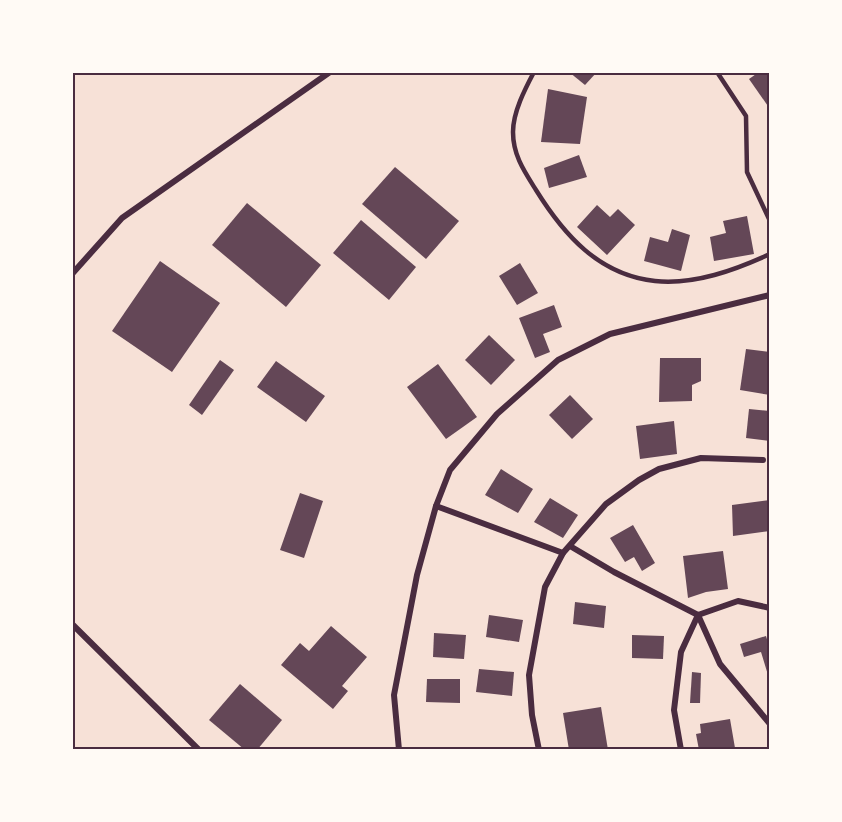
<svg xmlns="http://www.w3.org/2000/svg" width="842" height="822" font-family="Helvetica,sans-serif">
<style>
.building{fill:#644757}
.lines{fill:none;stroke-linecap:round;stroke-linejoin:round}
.service{stroke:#4a2c40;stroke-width:4.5}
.minor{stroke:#4a2c40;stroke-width:6}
.neatline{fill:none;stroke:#4a2c40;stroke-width:2}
</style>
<rect width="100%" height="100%" fill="#f7e1d7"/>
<!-- building -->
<g class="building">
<polygon points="569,72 597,72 585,85"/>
<polygon points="759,72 770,72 770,109 749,79"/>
<polygon points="548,89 587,97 580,144 541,142"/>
<polygon points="579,155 587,177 549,188 544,168"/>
<polygon points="395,167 459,221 426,259 362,204"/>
<polygon points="247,203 321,265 286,307 212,245"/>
<polygon points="597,205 610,217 618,209 635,225 607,255 577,227"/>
<polygon points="747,216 754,254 714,261 710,237 726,233 723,221"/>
<polygon points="361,220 416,267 389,300 333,253"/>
<polygon points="672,229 690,235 681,271 644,261 650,237 668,242"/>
<polygon points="160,261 220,303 172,372 112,331"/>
<polygon points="520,263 538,293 517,305 499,276"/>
<polygon points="554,305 562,327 543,334 550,352 535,358 519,318"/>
<polygon points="489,335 515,360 491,385 465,360"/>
<polygon points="746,349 770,352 770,395 740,390"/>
<polygon points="660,358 701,358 701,381 692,385 692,401 659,402"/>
<polygon points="220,360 234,370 202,415 189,405"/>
<polygon points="276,361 325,396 306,422 257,387"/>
<polygon points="438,364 477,417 446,439 407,387"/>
<polygon points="570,395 593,419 572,439 549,415"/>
<polygon points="749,409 770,411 770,441 746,438"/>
<polygon points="674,421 677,454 640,459 636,426"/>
<polygon points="501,469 533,489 518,513 485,495"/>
<polygon points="300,493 323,501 304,558 280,550"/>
<polygon points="550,498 578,515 563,538 534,522"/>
<polygon points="770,500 770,531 733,536 732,505"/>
<polygon points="633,525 655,563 642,571 634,557 625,562 610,538"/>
<polygon points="723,551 728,589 706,592 688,598 683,556"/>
<polygon points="575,602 606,606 604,628 573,624"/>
<polygon points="489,615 523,620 519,642 486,637"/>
<polygon points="331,626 367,657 342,686 348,691 333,709 281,665 300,643 309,651"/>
<polygon points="434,633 466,635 464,659 433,657"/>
<polygon points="632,635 664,636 663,659 632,658"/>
<polygon points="766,636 770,649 770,675 768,675 761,652 744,657 740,644"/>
<polygon points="479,669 514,672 512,696 476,692"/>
<polygon points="692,672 701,673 700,703 690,703"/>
<polygon points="427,679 460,679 460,703 426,702"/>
<polygon points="240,684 282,720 257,750 245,750 209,720"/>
<polygon points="601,707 608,750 569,750 563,713"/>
<polygon points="730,719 735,748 699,750 696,734 701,733 700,724"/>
</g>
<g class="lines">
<!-- service -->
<g class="service">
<path d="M534 72C525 89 513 112 513 132 513 155 524 171 536 190 564 235 599 275 655 281 695 285 735 270 770 254"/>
<polyline points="717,72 746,116 747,172 770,221"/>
</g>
<!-- minor -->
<g class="minor">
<polyline points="72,274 122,218 330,72"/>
<polyline points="436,506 563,553"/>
<polyline points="570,546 614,572 698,615 738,601 770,608"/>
<polyline points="698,615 720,664 770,724"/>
<polyline points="72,624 199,750"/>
<polyline points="399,750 394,695 417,575 436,506 450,470 497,414 558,360 610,334 770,295"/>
<polyline points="539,750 532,715 529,675 545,587 563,553 606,504 639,480 659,469 701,458 763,460"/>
<polyline points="681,750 674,710 681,652 698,615"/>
</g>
</g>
<!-- border -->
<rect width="842" height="822" fill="none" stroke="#fffaf5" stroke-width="147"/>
<rect x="74" y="74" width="694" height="674" class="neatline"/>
</svg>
